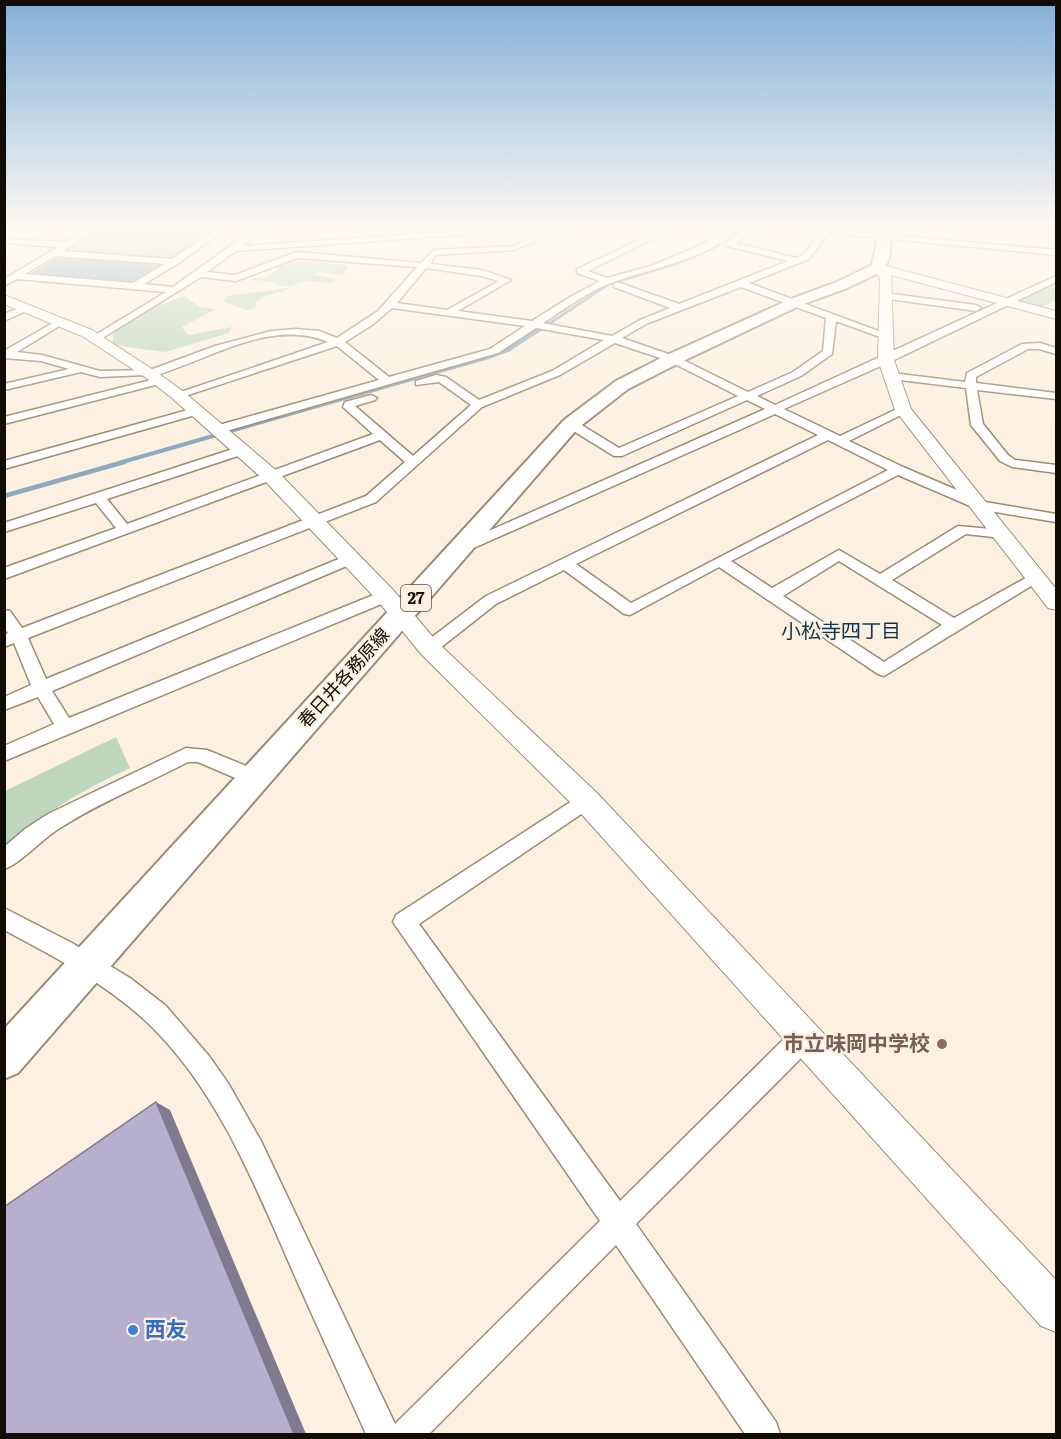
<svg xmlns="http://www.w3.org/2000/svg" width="1061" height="1439" font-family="Literata,'Noto Sans JP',serif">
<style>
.green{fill:#c0d7bf}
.water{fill:#8ca9bd}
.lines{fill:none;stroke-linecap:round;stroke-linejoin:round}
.stream-far2{stroke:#8ca9bd;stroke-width:3}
.stream-far1{stroke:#8ca9bd;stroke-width:4}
.stream{stroke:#8ca9bd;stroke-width:4.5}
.street-casing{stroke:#9c8b73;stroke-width:3}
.secondary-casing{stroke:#9c8b73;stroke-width:2}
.primary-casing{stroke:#9c8b73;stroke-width:4}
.street{fill:#fff;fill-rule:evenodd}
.secondary{fill:#fff;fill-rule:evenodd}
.primary{fill:#fff;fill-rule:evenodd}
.shaded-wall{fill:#7f7a90}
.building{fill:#b6afcd;stroke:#7f7a90;stroke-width:1.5}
.education-dot{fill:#8d6e63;stroke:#fcf1e1;stroke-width:2}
.shop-dot{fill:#3f7fe0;stroke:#fcf1e1;stroke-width:2}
.labels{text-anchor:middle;stroke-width:4.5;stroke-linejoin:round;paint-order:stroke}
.shield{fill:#fcf1e1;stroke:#585146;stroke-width:1.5}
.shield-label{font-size:16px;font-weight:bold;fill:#110c04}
.street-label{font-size:18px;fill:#110c04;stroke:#fcf1e1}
.neighbourhood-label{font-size:20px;fill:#0f364d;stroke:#fcf1e1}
.near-education-label{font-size:21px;font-weight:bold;fill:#785e54;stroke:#fcf1e1;text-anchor:end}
.near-shop-label{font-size:21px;font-weight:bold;fill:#366cbe;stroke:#fcf1e1;text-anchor:start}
</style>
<rect width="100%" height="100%" fill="#fcf1e1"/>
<!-- green -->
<g class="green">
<polygon points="100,229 214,229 170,260 64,252"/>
<polygon points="312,261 349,266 343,275 317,272 312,274 337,280 329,283 305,281 290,286 278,286 272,282 248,279 264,277 277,270 277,267 292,262"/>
<polygon points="1056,276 1056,300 1040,308 1006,299"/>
<path d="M289 288C277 295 268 292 256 302V308L247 310 224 302 227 296Z"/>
<polygon points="184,296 200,307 216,309 182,327 189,335 232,327 229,333 165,352 112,345 114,330 150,309"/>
<path d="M116 737 130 768C83 790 44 812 5 847V791Z"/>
</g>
<!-- water -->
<polygon class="water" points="59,256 164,263 130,283 30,274"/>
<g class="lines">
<!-- stream-far2 -->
<polyline class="stream-far2" points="535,333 609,284 675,264 715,247 742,229"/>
<!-- stream-far1 -->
<polyline class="stream-far1" points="119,463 492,356 508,350 537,331"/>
<!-- stream -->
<polyline class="stream" points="4,496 124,462"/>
<defs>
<g id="street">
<path d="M89 229H98L63 251 172 259 216 229H225L182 261 144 284 173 287 254 229H263L243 246 487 229H522L518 231 236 251 207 272 235 275 296 252 421 263 434 250 513 246 553 229H563L514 250 436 255 430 264 482 270 511 280 458 311 532 321 570 297 600 281 577 273V269L663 229H673L588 271 607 278 654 265 701 245 729 229H738C708 260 650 268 611 283 587 292 565 309 543 323L612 336 640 320 670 308 614 287V283H620L679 304 788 261 727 246V242L746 229H755L736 243 796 258 803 255 824 229 1056 250V255L829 233 809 259 749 283 889 335 880 337 836 321 832 354 801 376 757 396 775 405 1056 276V282L890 362 784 409 840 436 899 408H907V412L849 441 903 467 985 502 1056 514V522L977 509 898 475 731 561 772 588 839 550 880 574 958 526 1002 530 1009 534 1002 538 966 534 892 580 954 618 1031 575 1036 573 1044 578 884 676 878 674 719 567 630 615 624 614 564 570 496 604 435 652H423L421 648 423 644 486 596 818 435 775 414 467 551H457L455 548 457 545 765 409 747 400 622 456H614L567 427V421H575L619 448 738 396 669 361 615 343 560 375 482 407 376 502 28 638 46 679 346 556H356L358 559 356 562 52 691 69 718 381 592H391L394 596 391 600 4 761V746L54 724 38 697 4 710V697L31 685 14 643 4 647V635L8 633 4 628V610L10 611 22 628 366 496 405 462 380 440 4 579V568L116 528 96 503 4 532V523L236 448 240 447 246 451 244 454 107 499 127 524 373 434 343 407 345 402 371 395 377 398 375 400 355 406 413 456 471 405 439 382 416 385V381L436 375 446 377 479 400 552 371 604 340 536 328 498 353 216 434 210 430 212 427 379 380 337 346 182 397 178 398 172 395 328 342C269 317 206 362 150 377L145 375 100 377 81 372 4 390V384L69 369 41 361 4 358V351L58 320 66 322 17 352 42 355 100 371 150 370 215 346 271 331 296 329 319 331 337 338 378 311 417 267 297 258 236 281 201 277 96 342 92 341V337L166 292 17 279 4 286V279L58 247 4 243V239L66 242ZM56 256 165 264 133 283 25 274ZM426 268 481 276 499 281 447 310 397 303ZM741 287 826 318 823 351 793 372 748 392 677 357 622 338 646 324ZM392 308 525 326 490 349 389 377 345 342 372 325ZM828 440 888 470 631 603 576 564ZM839 561 942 625 884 662 783 596Z"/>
<polygon points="885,293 976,305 981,308 976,311 882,298 880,296"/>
<polygon points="25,306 33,308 4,321 4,314"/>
<polygon points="1040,343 1056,348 1056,354 1039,349 1028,349 976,377 976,383 1056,393 1056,399 977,390 983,424 1008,455 1015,460 1056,465 1056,473 1012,467 1000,461 971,425 966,388 892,379 887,376 892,373 965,382 967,373 1022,344"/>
<polygon points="159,378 163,379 163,383 4,424 4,417"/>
<polygon points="195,408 199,410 199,414 4,469 4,461"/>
<path d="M186 748 207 750 261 772 264 778 261 784 254 786 198 762H188C146 784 100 802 60 828 43 838 20 864 4 869V847L25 829 48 814Z"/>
<path d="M586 792 593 794 596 800 593 806 419 924 620 1201 795 1028 804 1025 813 1028 816 1037 813 1046 636 1224 776 1422 780 1434H745L616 1245 429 1434H366C341 1378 315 1322 290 1265 253 1180 216 1089 149 1024 107 984 55 957 4 930V908L72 943 130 978 166 1006 209 1056 228 1083 261 1141 395 1424 600 1221 393 922 396 915Z"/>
</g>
<g id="secondary">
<polygon points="878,264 1056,311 1056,319 891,275 894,360 911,409 1056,589 1056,610 1048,608 895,410 878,360 880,278 872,268"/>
<polygon points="4,295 92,330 155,371 184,392 278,472 394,591 437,642 596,792 1056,1280 1056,1332 1041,1326 576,808 421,654 378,601 264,480 172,398 145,377 82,336 4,304"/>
</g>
<polygon id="primary" points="880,229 892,229 889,259 883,271 847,288 801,305 679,363 628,389 578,428 18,1073 4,1079 4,1029 564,420 616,381 667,355 791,299 837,282 872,265"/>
</defs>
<!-- street casing -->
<use href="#street" class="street-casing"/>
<!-- secondary casing -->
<use href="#secondary" class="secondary-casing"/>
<!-- primary casing -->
<use href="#primary" class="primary-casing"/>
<!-- street -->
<use href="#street" class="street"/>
<!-- secondary -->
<use href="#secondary" class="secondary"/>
<!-- primary -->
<use href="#primary" class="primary"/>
</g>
<!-- shaded-wall -->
<polygon class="shaded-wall" points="156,1102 170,1110 306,1434 294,1434"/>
<!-- building -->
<polygon class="building" points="156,1102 294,1434 4,1434 4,1207"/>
<!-- sky -->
<linearGradient id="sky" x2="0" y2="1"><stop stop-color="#83b0d7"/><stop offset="0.53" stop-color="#fef9f2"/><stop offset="1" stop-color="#fef9f2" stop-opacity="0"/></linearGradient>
<rect width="1061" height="430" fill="url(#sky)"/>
<!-- markers -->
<circle class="education-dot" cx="942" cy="1044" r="6"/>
<circle class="shop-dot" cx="133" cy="1330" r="6"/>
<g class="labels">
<!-- shield labels -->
<rect class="shield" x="401" y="585" width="30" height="26" rx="4.5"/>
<g class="shield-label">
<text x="416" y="604">27</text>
</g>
<!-- street labels -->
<g class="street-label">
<text transform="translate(344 678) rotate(-48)" y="6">春日井各務原線</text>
</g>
<!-- neighbourhood labels -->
<g class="neighbourhood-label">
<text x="841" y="638">小松寺四丁目</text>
</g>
<!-- near-education labels -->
<g class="near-education-label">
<text x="930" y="1051">市立味岡中学校</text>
</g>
<!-- near-shop labels -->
<g class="near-shop-label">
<text x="145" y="1337">西友</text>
</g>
</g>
<!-- border -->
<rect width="1061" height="1439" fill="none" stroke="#110c04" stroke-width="12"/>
</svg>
